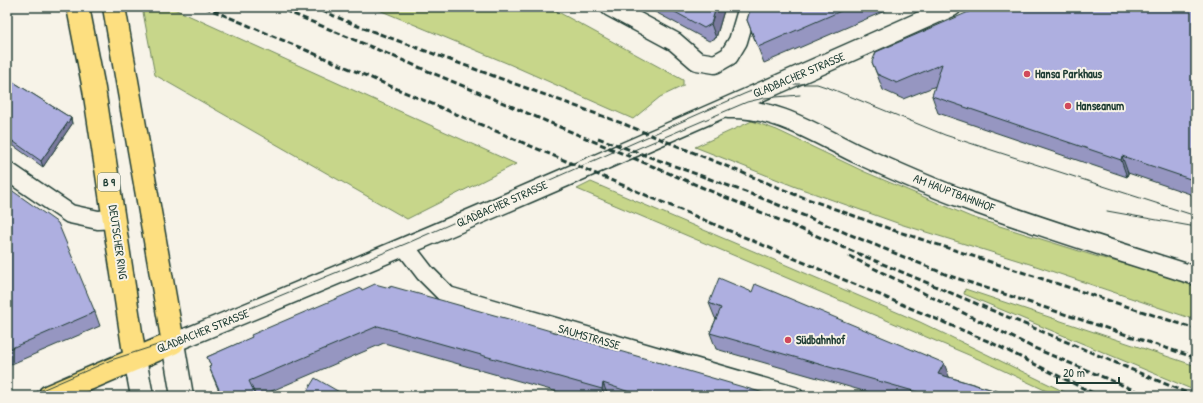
<svg xmlns="http://www.w3.org/2000/svg" width="1203" height="403" font-family="'Patrick Hand',sans-serif">
<style>
.green{fill:#c7d68a;stroke:#738a5f}
.lines{fill:none;stroke-linecap:round;stroke-linejoin:round}
.street-casing{stroke:#1f3d34;stroke-width:21}
.secondary-casing{stroke:#1f3d34;stroke-width:25}
.primary-casing{stroke:#1f3d34;stroke-width:25}
.street{stroke:#f7f3e8;stroke-width:18}
.secondary{stroke:#f7f3e8;stroke-width:22}
.primary{stroke:#fddf80;stroke-width:22}
.tram{stroke:#1f3d34;stroke-width:1}
.rail{stroke:#1f3d34;stroke-width:3;stroke-dasharray:6 3;stroke-linecap:butt}
.wall{fill:#9696c1;stroke:#1f3d34}
.shaded-wall{fill:#7a7a9d;stroke:#1f3d34}
.building{fill:#aeafe0;stroke:#1f3d34}
.poi-dot{fill:#d1495b;stroke:#f7f3e8;stroke-width:1.5}
.labels{text-anchor:middle;stroke-width:4;stroke-linejoin:round;paint-order:stroke}
.shield{fill:#f7f3e8;stroke:#60746a;stroke-width:1}
.shield-label{font-size:11px;font-weight:bold;fill:#1f3d34}
.poi-label{font-size:12px;font-weight:bold;fill:#1f3d34;stroke:#f7f3e8;text-anchor:start}
.street-label{font-size:12px;fill:#1f3d34;stroke:#f7f3e8}
</style>
<rect width="100%" height="100%" fill="#f7f3e8"/>
<filter id="ink" filterUnits="userSpaceOnUse"><feTurbulence type="fractalNoise" baseFrequency=".025" numOctaves="2"/><feDisplacementMap in="SourceGraphic" scale="8" xChannelSelector="R" yChannelSelector="G"/><feConvolveMatrix kernelMatrix="1 2 1 2 8 2 1 2 1" color-interpolation-filters="sRGB"/></filter>
<g filter="url(#ink)">
<!-- green -->
<g class="green">
<polygon points="142,7 170,7 516,164 407,219 155,75"/>
<polygon points="372,7 549,7 683,80 683,86 660,97 633,119 509,64"/>
<polygon points="752,121 777,130 865,172 971,217 1095,256 1196,283 1196,320 1033,265 900,224 796,187 695,147"/>
<polygon points="591,182 920,322 1073,396 1050,396 1051,393 983,361 577,189"/>
<polygon points="965,289 1196,366 1196,391 964,294"/>
</g>
<g class="lines">
<defs>
<g id="street">
<polyline points="610,7 675,42 697,61 715,64 729,56 738,41 748,7"/>
<path d="M728 109C775 107 814 133 855 153 890 169 925 185 961 198 1038 227 1117 251 1196 276"/>
<polyline points="7,171 70,214 98,220 115,219"/>
<polyline points="405,247 425,273 448,296 794,396"/>
<path d="M173 343C435 236 694 122 952 7"/>
</g>
<g id="secondary">
<polyline points="173,343 182,396"/>
<polyline points="135,359 142,396"/>
</g>
<g id="primary">
<polyline points="78,7 94,89 135,359"/>
<polyline points="49,396 173,343 114,7"/>
</g>
</defs>
<!-- street casing -->
<use href="#street" class="street-casing"/>
<!-- secondary casing -->
<use href="#secondary" class="secondary-casing"/>
<!-- primary casing -->
<use href="#primary" class="primary-casing"/>
<!-- street -->
<use href="#street" class="street"/>
<!-- secondary -->
<use href="#secondary" class="secondary"/>
<!-- primary -->
<use href="#primary" class="primary"/>
<!-- tram -->
<g class="tram">
<polyline points="627,153 747,102 764,98 800,95"/>
<polyline points="1107,211 1196,227"/>
<polyline points="28,396 111,360 173,340 410,242 744,94 759,88 781,84 817,84 832,89 945,135 1196,216"/>
</g>
<!-- rail -->
<g class="rail">
<polyline points="205,7 990,342 1099,396"/>
<polyline points="277,7 1194,396"/>
<polyline points="313,7 358,26 624,124 794,194 893,230 1196,329"/>
<polyline points="598,138 759,197 950,276 1196,358"/>
<polyline points="849,256 1032,347 1148,396"/>
</g>
</g>
<!-- wall -->
<g class="wall">
<polygon points="646,7 725,7 716,38 709,41"/>
<polygon points="751,7 894,7 764,63 747,20"/>
<polygon points="1196,7 1196,196 1128,173 1127,177 938,113 932,96 936,86 903,99 883,90 872,62"/>
<polygon points="7,78 71,118 72,124 43,167 7,141"/>
<polygon points="7,187 95,312 100,326 7,366"/>
<polygon points="362,290 774,396 572,396 384,343 260,396 221,396 209,367 211,366 207,357"/>
<polygon points="709,303 949,377 1000,392 1002,396 881,396 716,349 710,333 716,319 715,318"/>
</g>
<!-- shaded-wall -->
<g class="shaded-wall">
<polygon points="716,7 725,7 716,38 711,24"/>
<polygon points="71,118 72,124 43,167 41,161"/>
<polygon points="1122,156 1128,173 1127,177 1121,160"/>
<polygon points="944,363 950,379 938,374"/>
<polygon points="603,383 608,396 604,396 602,389"/>
</g>
<!-- building -->
<g class="building">
<polygon points="666,7 716,7 711,24 704,28"/>
<polygon points="751,7 850,7 758,47 747,20"/>
<polygon points="980,7 1196,7 1196,181 1122,156 1121,160 932,96 942,64 897,83 877,74 872,62 876,52"/>
<polygon points="7,78 71,118 41,161 7,137"/>
<polygon points="7,187 58,223 95,312 7,350"/>
<polygon points="719,278 752,292 755,284 944,363 938,374 1000,392 999,396 931,396 710,333 721,308 709,303"/>
<polygon points="375,284 390,288 390,286 530,325 774,396 641,396 603,383 602,389 378,326 249,381 256,396 222,396 209,367 211,366 207,357 252,337 251,335 361,288 362,290"/>
<polygon points="315,378 341,393 339,396 304,396"/>
</g>
</g>
<!-- markers -->
<g class="poi-dot">
<circle cx="1027" cy="74" r="4"/>
<circle cx="1068" cy="106" r="4"/>
<circle cx="788" cy="340" r="4"/>
</g>
<g class="labels">
<!-- shield labels -->
<rect class="shield" x="98" y="173" width="22" height="18" rx="3"/>
<g class="shield-label">
<text x="109" y="186">B 9</text>
</g>
<!-- poi labels -->
<g class="poi-label">
<text x="1035" y="78">Hansa Parkhaus</text>
<text x="1076" y="110">Hanseanum</text>
<text x="796" y="344">Südbahnhof</text>
</g>
<!-- street labels -->
<g class="street-label">
<text transform="translate(799 75) rotate(-23)" y="4">GLADBACHER STRASSE</text>
<text transform="translate(954 193) rotate(21)" y="4">AM HAUPTBAHNHOF</text>
<text transform="translate(502 204) rotate(-24)" y="4">GLADBACHER STRASSE</text>
<text transform="translate(118 242) rotate(82)" y="4">DEUTSCHER RING</text>
<text transform="translate(203 331) rotate(-22)" y="4">GLADBACHER STRASSE</text>
<text transform="translate(589 337) rotate(16)" y="4">SAUMSTRASSE</text>
</g>
</g>
<!-- margin -->
<rect width="1203" height="403" fill="none" stroke="#f7f3e8" stroke-width="24"/>
<rect x="12" y="12" width="1179" height="379" fill="none" stroke="#1f3d34" stroke-width="1.5" filter="url(#ink)"/>
<!-- scale -->
<path d="M1057 377v6h62v-6" fill="none" stroke="#1f3d34" stroke-width="2"/>
<text x="1063" y="377" font-size="12" fill="#1f3d34" stroke="#f7f3e8" stroke-width="3" paint-order="stroke">20 m</text>
</svg>
